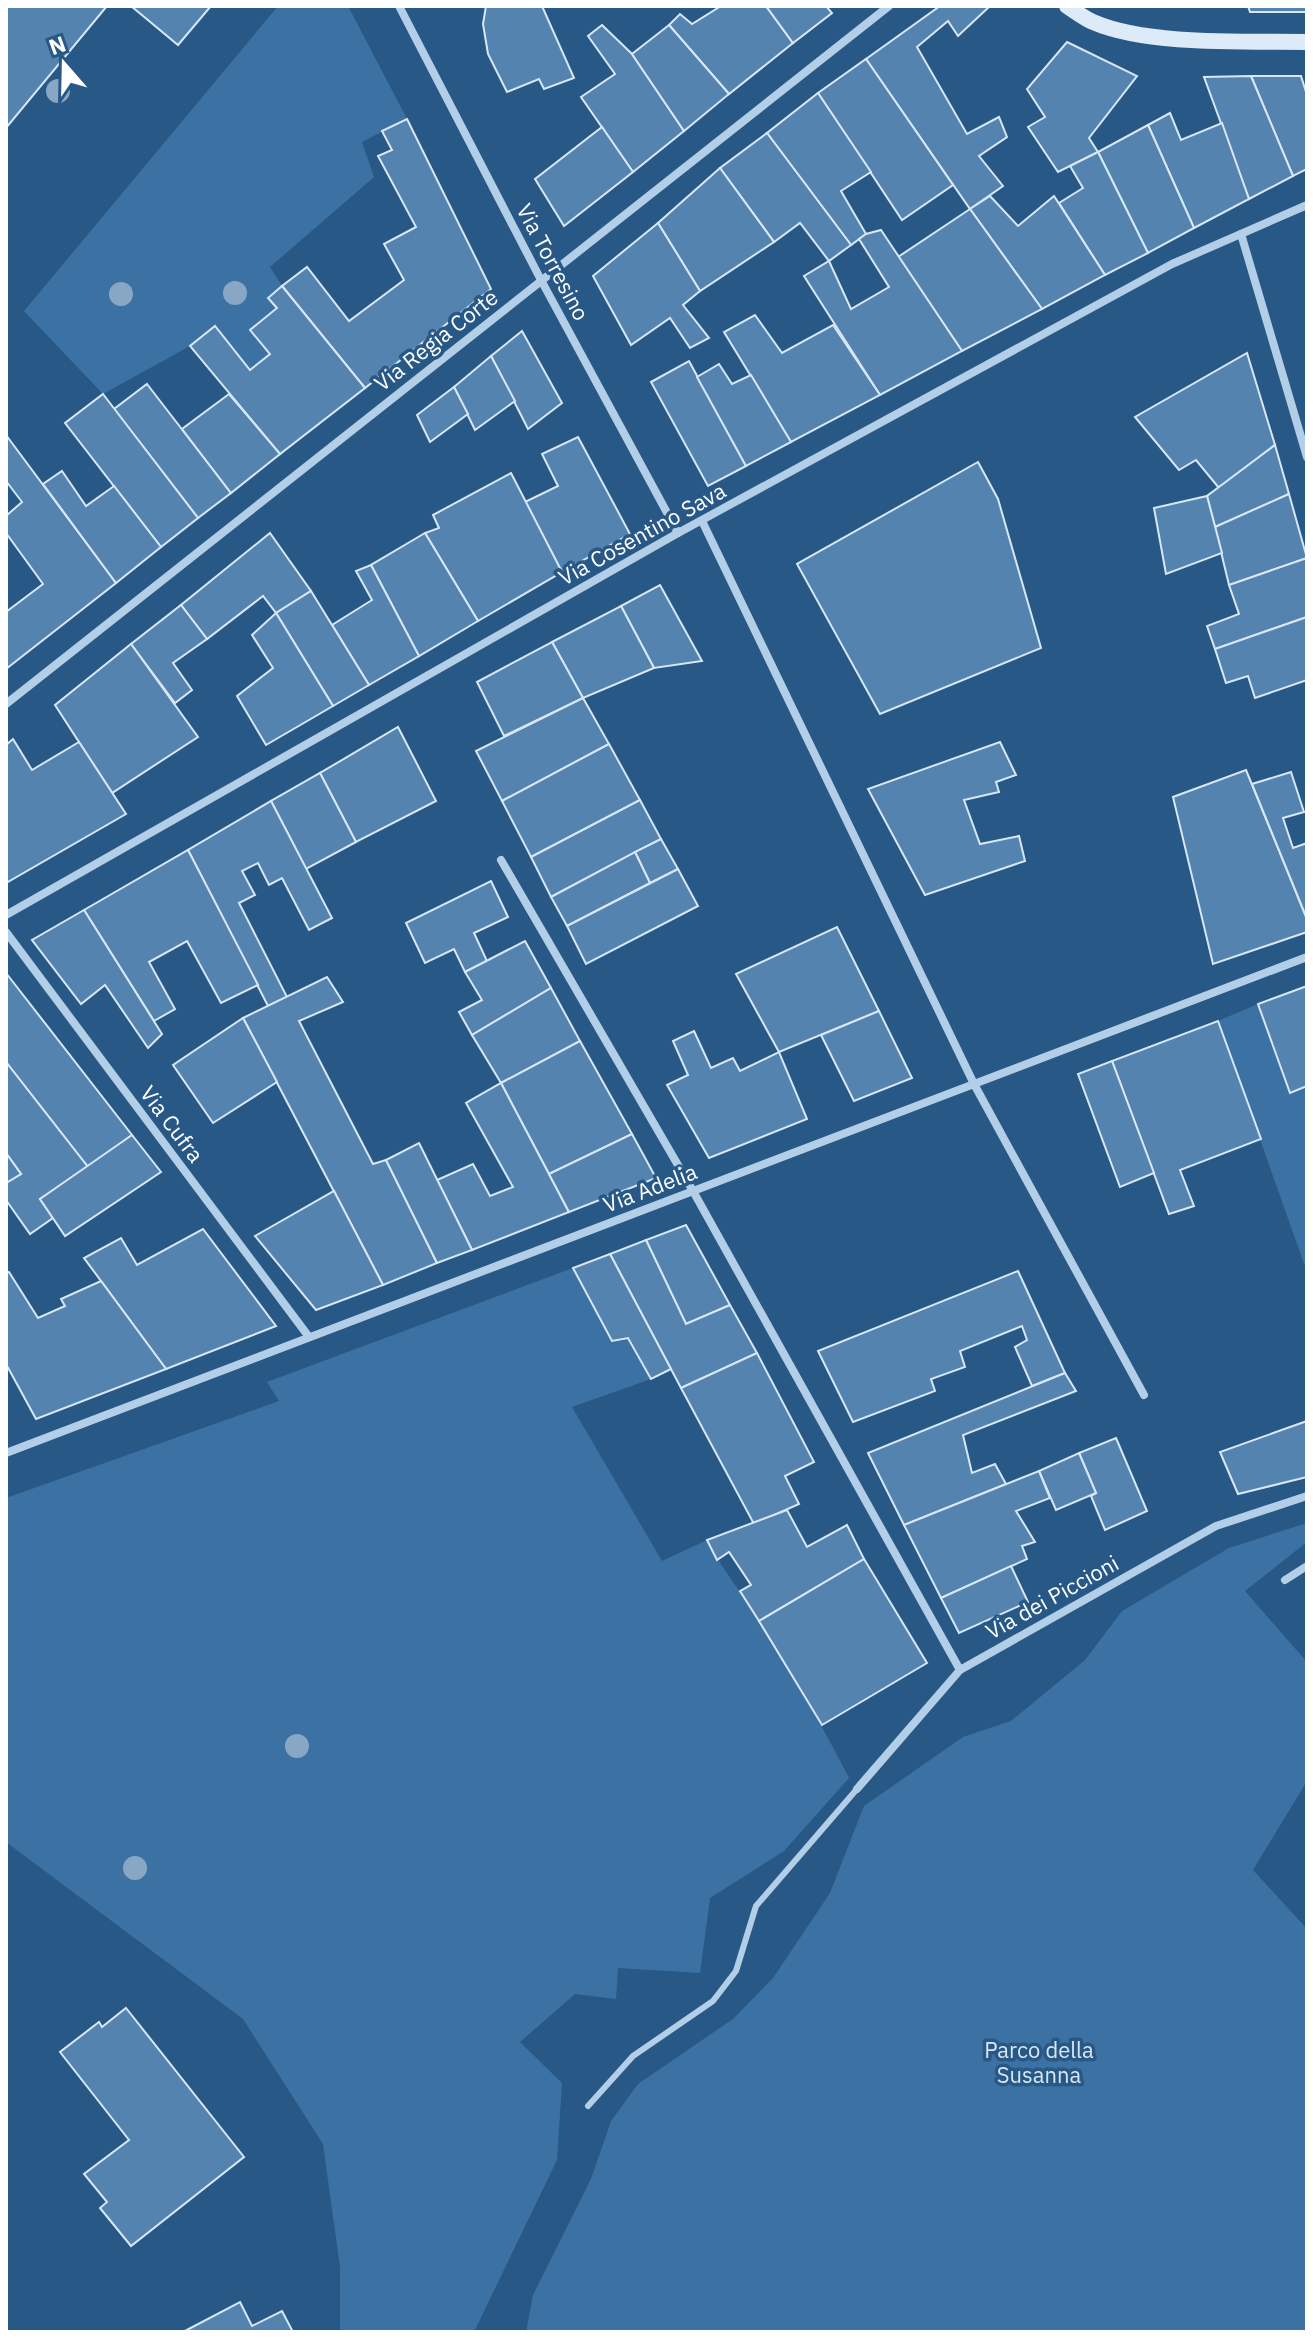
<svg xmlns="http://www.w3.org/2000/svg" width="1313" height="2338" font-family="'IBM Plex Sans',sans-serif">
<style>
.green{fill:#3c72a3}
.building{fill:#5483b0;stroke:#d7e7f6;stroke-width:2}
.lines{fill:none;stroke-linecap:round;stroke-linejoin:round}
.lane{stroke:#b3cfe8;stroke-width:6}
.street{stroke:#b3cfe8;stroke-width:8}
.secondary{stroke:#ddeaf7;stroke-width:16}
.tree{fill:#88a7c4}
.labels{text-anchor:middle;stroke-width:7;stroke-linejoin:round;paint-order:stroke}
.street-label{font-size:22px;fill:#fff;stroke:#285886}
.park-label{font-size:22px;fill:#d7e7f6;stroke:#285886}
</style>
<rect width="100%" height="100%" fill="#285886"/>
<!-- green -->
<g class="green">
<polygon points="278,6 348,6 407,119 362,142 374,177 270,267 282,286 268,298 277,308 250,330 270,354 250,370 215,326 190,346 103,394 24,311"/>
<polygon points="1258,1004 1290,1092 1307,1086 1307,1272 1218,1021"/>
<path d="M573 1268 612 1341 628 1338 651 1379 572 1407 662 1561 707 1540C721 1568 741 1591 757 1618 790 1670 821 1723 849 1778L784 1851 710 1898 700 1973 618 1968 616 1999 575 1994 520 2042 562 2083 557 2160 474 2332H340V2267L323 2144 243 2019 6 1842V1498L279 1401 267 1382Z"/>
<polygon points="1307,1523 1307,1542 1245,1591 1307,1662 1307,1781 1253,1870 1307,1929 1307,2332 526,2332 533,2295 591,2179 611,2121 638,2084 733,2019 773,1978 830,1893 864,1806 963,1737 1011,1721 1085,1660 1122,1611 1229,1548"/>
</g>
<!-- building -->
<g class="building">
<polygon points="6,6 107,6 6,128"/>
<polygon points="131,6 211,6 178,45"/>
<polygon points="486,6 542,6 574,78 544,89 539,79 507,92 488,54 483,24"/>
<polygon points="721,6 766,6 793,43 729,94 669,25 680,14 692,24"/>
<polygon points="766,6 826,6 832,13 793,43"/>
<polygon points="940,6 990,6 958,36 948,21 917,47 967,134 999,117 1007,137 979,156 1003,186 970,209 866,59"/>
<polygon points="1248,6 1307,6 1307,12 1250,12"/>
<polygon points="602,25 632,54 684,131 633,172 581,97 615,74 588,36"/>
<polygon points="669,25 729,94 684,131 632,54"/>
<polygon points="1067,42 1137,76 1089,138 1098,152 1058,172 1028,127 1045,117 1027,89"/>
<polygon points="866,59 953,185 902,220 818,93"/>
<polygon points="1251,76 1301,76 1307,95 1307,169 1293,176"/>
<polygon points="1251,76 1293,176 1249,199 1204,77"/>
<polygon points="818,93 871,172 841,191 866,234 851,245 767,133"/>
<polygon points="1170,113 1181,140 1222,123 1249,199 1194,228 1148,125"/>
<polygon points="407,119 491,289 365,388 282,286 307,267 349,321 404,280 384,244 416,227 378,156 392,150 382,131"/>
<polygon points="1148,125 1194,228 1148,253 1098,152"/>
<polygon points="602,127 633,172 564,226 535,179"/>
<polygon points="767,133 851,245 829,261 800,223 774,242 720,168"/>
<polygon points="1098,152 1148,253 1105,275 1059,203 1083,188 1070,166"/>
<polygon points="720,168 774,242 700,291 658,223"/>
<polygon points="990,196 1018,226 1054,196 1105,275 1042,309 970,209"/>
<polygon points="970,209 1042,309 962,351 898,257"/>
<polygon points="658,223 700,291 683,305 709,338 690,348 670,318 631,345 593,276"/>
<polygon points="881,230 962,351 880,395 804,276 829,261 851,309 889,287 859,239 866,234"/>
<polygon points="282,286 365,388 280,454 190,346 215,326 250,370 270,354 250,330 277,308 268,298"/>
<polygon points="755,315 782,353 833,325 880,395 791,442 724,332"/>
<polygon points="522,331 562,403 528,429 491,356"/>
<polygon points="1247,353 1275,445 1219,488 1196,460 1179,470 1135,417"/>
<polygon points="491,356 515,401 475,430 454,387"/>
<polygon points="689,361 746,466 708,486 651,382"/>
<polygon points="719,364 732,384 751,375 791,442 746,466 697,377"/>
<polygon points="147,384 231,493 198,518 114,409"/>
<polygon points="454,387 468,414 430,442 417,415"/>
<polygon points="103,394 198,518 161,547 65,423"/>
<polygon points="229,394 280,454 231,493 182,429"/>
<polygon points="6,435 116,583 6,669 6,612 43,584 6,533 6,516 22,502 6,481"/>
<polygon points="578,437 630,534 562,572 525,502 558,486 542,454"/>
<polygon points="1275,445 1289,494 1215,527 1207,496"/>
<polygon points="978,462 998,499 1041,648 880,714 797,564"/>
<polygon points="62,471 86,506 114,486 161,547 116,583 43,484"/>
<polygon points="511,473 562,572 478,621 425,533 439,528 433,515"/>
<polygon points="1289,494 1307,558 1229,585 1215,527"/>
<polygon points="1207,496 1222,553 1166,574 1154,508"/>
<polygon points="270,533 311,591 276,613 263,596 207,639 181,605"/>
<polygon points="425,533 478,621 419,656 371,565"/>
<polygon points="1307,558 1307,617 1215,649 1207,626 1239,614 1229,585"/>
<polygon points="371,565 419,656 369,685 332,625 372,600 356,571"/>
<polygon points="660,585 702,661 654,668 621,606"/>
<polygon points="311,591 369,685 333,706 276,613"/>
<polygon points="181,605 207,639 173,663 192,690 175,703 131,644"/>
<polygon points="621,606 654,668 583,698 552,642"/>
<polygon points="276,613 333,706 266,745 237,696 273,668 252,635"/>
<polygon points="1307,617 1307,680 1255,698 1248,676 1226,683 1215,649"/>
<polygon points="552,642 583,698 504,736 477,682"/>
<polygon points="131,644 198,737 112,793 55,705"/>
<polygon points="583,698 609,744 502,801 476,751"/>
<polygon points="398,727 436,801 356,842 320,773"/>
<polygon points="13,739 32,770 79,742 126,814 6,883 6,745"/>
<polygon points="1000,742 1016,775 996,782 999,792 964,800 980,844 1019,836 1025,861 925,895 868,789"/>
<polygon points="609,744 640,800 531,857 502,801"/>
<polygon points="1246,770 1307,919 1307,932 1213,964 1173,797"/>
<polygon points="1291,772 1304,812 1283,818 1293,848 1307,843 1307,919 1252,784"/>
<polygon points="320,773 356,842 306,869 271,801"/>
<polygon points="640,800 661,839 551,897 531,857"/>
<polygon points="271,801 332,918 309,930 282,878 269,885 258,863 242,871 255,895 239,903 287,997 268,1006 188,850"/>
<polygon points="661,839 678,869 650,883 635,852"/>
<polygon points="188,850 258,985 221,1003 187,941 149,962 175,1009 154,1021 84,910"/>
<polygon points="635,852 650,883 567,926 551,897"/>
<polygon points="678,869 698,906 586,964 567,926"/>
<polygon points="491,881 508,917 474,933 487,961 465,972 454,949 425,963 406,923"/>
<polygon points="84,910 162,1034 148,1048 105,985 81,1004 32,940"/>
<polygon points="837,927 879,1011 779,1052 736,974"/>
<polygon points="525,941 551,988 472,1035 459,1012 482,1000 465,972"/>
<polygon points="6,973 132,1135 88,1167 6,1062"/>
<polygon points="327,977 343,1002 299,1021 373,1164 386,1160 437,1263 383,1285 243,1018"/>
<polygon points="1307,986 1307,1086 1290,1093 1258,1004"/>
<polygon points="551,988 580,1041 501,1083 472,1035"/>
<polygon points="879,1011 912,1078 854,1101 821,1035"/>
<polygon points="243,1018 277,1082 213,1123 173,1065"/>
<polygon points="1218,1021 1261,1139 1180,1170 1194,1206 1169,1214 1112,1061"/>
<polygon points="694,1031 711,1068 733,1058 740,1071 779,1052 807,1119 709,1158 667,1085 688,1075 673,1041"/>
<polygon points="580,1041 632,1134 549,1174 501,1083"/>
<polygon points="1112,1061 1154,1173 1120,1187 1078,1074"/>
<polygon points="6,1062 88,1167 40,1199 53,1218 30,1234 6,1200 6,1183 21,1174 6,1153"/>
<polygon points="501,1083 569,1212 472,1250 437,1180 473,1164 490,1196 513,1187 466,1103"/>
<polygon points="632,1134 656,1178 569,1212 549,1174"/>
<polygon points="132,1135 161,1172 65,1236 40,1199"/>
<polygon points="419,1143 472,1250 437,1263 386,1160"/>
<polygon points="6,1153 21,1174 6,1183"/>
<polygon points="334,1191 383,1285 316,1310 255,1236"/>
<polygon points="686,1225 730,1305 686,1324 646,1240"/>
<polygon points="203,1229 276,1326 166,1369 84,1258 121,1238 137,1265"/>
<polygon points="646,1240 686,1324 730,1305 757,1353 681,1388 610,1254"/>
<polygon points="610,1254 671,1369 651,1379 628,1338 612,1341 573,1268"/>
<polygon points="1018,1271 1065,1373 1032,1386 1015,1347 1027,1340 1022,1326 960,1351 965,1367 931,1379 935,1391 853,1422 818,1351"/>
<polygon points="9,1272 38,1318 65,1306 61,1299 101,1281 166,1369 36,1419 6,1364 6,1273"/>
<polygon points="757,1353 814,1462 785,1476 799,1504 754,1524 681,1388"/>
<polygon points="1065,1373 1076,1391 963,1435 972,1473 995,1464 1006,1484 904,1525 868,1453"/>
<polygon points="1307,1421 1307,1477 1238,1494 1220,1452"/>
<polygon points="1116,1438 1147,1511 1105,1530 1091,1496 1096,1493 1079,1453"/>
<polygon points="1079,1453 1096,1493 1056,1510 1039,1471"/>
<polygon points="1039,1471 1050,1498 1016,1511 1035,1542 1022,1546 1027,1559 941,1598 904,1525"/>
<polygon points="787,1510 807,1547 847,1525 864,1559 759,1621 740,1591 751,1585 729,1552 717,1560 707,1540"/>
<polygon points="864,1559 927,1663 822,1725 759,1621"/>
<polygon points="1011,1566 1028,1602 959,1633 941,1598"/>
<polygon points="126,2008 244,2157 131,2246 100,2208 107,2202 84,2174 129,2140 60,2052 99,2022 102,2027"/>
<polygon points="240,2302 252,2326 282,2311 293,2332 183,2332"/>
</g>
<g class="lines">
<!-- lane -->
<polyline class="lane" points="588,2106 633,2056 713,2001 736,1971 756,1906 857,1789"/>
<!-- street -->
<g class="street">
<polyline points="399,6 541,280 678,533"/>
<polyline points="1241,234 1307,457"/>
<polyline points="702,521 974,1084 1144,1395"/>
<polyline points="6,704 889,6"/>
<polyline points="501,860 693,1191 960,1670"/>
<polyline points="6,915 678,533 1172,264 1307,205"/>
<polyline points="6,932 309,1337"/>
<polyline points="6,1453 1307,957"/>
<polyline points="1285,1580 1307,1566"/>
<polyline points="857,1789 960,1670 1216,1526 1307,1496"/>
</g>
<!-- secondary -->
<path class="secondary" d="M1067 6C1075 11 1084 18 1093 22 1148 46 1247 41 1307 42"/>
</g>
<!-- trees -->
<g class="tree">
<circle cx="58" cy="91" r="12"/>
<circle cx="235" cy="293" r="12"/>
<circle cx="121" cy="294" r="12"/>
<circle cx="297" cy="1746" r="12"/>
<circle cx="135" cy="1868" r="12"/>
</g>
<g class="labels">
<!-- street labels -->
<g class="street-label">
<text transform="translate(553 262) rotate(62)" y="8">Via Torresino</text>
<text transform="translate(436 340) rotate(-38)" y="8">Via Regia Corte</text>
<text transform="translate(642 534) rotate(-29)" y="8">Via Cosentino Sava</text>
<text transform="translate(172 1124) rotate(53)" y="8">Via Cufra</text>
<text transform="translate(650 1188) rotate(-21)" y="8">Via Adelia</text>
<text transform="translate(1052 1597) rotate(-29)" y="8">Via dei Piccioni</text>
</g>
<!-- park labels -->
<g class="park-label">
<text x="1039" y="2058">Parco della<tspan x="1039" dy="25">Susanna</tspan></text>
</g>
</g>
<!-- border -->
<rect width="1313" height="2338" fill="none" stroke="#ffffff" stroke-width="16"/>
<!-- north arrow -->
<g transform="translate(64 64) rotate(340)" stroke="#285886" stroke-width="6" paint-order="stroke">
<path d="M0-6L14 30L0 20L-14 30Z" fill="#ffffff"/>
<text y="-12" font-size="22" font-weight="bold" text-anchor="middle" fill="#ffffff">N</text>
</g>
</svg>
